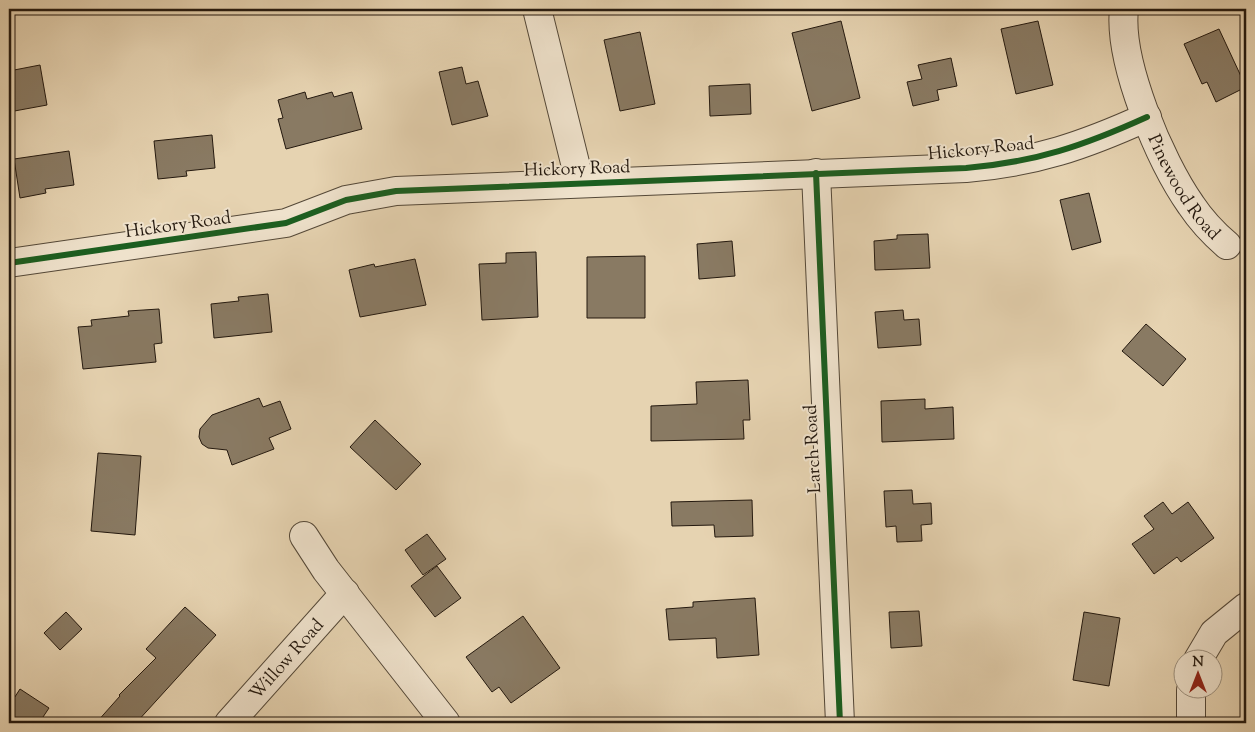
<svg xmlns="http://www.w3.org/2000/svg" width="1255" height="732" font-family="'Sorts Mill Goudy',serif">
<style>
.building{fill:#897a63;stroke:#24190f}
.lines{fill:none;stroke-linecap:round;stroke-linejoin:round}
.minor-casing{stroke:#544838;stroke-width:30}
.minor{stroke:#efe2cc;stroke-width:28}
.cycleway-casing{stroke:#efe2cc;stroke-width:9}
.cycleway{stroke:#1b5e20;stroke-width:6}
.labels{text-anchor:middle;stroke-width:4;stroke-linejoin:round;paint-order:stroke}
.street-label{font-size:18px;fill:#24190f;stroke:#efe2cc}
</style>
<rect width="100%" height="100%" fill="#e6d3b1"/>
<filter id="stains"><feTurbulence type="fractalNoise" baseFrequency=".004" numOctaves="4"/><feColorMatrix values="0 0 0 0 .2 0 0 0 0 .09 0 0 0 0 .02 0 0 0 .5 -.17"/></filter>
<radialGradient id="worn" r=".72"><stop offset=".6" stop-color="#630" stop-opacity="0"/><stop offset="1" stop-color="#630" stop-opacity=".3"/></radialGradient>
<!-- building -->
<g class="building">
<polygon points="841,21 860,98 812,111 792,33"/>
<polygon points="1038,21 1053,85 1016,94 1001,29"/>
<polygon points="1219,29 1246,87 1216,102 1207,82 1202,84 1184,44"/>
<polygon points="640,32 655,104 620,111 604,40"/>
<polygon points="951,58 957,86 937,90 939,100 913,106 907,82 922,79 918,65"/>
<polygon points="40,65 47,105 9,112 9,71"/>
<polygon points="462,67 466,84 478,81 488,116 452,125 439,72"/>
<polygon points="750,84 751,114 710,116 709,86"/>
<polygon points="305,92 307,99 332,92 334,97 352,92 362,129 286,149 278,119 283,118 278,100"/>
<polygon points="212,135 215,168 186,171 187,176 158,179 154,141"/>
<polygon points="69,151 74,185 45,189 46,193 20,198 14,159"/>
<polygon points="1089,193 1101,242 1072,250 1060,200"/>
<polygon points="928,234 930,268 875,270 874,241 897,239 897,235"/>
<polygon points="732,241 735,276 699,279 697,244"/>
<polygon points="536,252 538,317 482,320 479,264 506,263 506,253"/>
<polygon points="645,256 645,318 587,318 587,257"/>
<polygon points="415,259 426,305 360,317 349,270 374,264 375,267"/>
<polygon points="268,294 272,332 214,338 211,304 239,301 238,297"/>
<polygon points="159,309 162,343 154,344 156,362 83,369 78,327 92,326 91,320 129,316 128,311"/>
<polygon points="903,310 904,320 919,319 921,345 878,348 875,312"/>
<polygon points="1146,324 1186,359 1163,386 1122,351"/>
<polygon points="748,380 750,420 743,420 744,439 651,441 651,406 697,404 696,382"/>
<polygon points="259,398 263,407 280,401 291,429 269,438 274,449 232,465 227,450 208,448 202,444 199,437 200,429 212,415"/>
<polygon points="925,399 925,409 953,407 954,439 882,442 881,401"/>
<polygon points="375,420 421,464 396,490 350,447"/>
<polygon points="98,453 141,456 135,535 91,531"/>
<polygon points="912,490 913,504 931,503 932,524 921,525 922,541 897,542 896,526 886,527 884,491"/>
<polygon points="752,500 753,536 715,537 714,525 672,526 671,502"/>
<polygon points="1163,502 1172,514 1188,502 1214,538 1181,562 1177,557 1154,574 1132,544 1154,529 1144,516"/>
<polygon points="427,534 446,559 423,575 405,550"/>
<polygon points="437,566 461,598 435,617 411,586"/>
<polygon points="755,598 759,655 717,658 716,638 669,640 666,609 693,607 693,602"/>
<polygon points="185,607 216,635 136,723 96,723 120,696 119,695 156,658 146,649"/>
<polygon points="919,611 922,646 891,648 889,612"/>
<polygon points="66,612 82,629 60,650 44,633"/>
<polygon points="1084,612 1120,618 1109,686 1073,680"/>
<polygon points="523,616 560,668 511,703 499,687 492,692 466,657"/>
<polygon points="20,689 49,708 39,723 9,723 9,706"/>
</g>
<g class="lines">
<defs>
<g id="minor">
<polyline points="537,9 580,183"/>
<path id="s1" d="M1124 9C1118 62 1160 161 1191 205 1201 220 1213 233 1227 245"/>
<polyline points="816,173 840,723"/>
<path d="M9 263 286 223 346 200 396 191 966 168C1036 162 1083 146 1147 117"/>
<polyline points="304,536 326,570 446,723"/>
<polyline points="1198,660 1214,633 1246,607"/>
<path id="s2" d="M229 723 345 593"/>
<polyline points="1191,723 1191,690"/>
</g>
</defs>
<!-- minor casing -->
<use href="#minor" class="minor-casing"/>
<!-- minor -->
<use href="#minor" class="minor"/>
<defs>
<g id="cycleway">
<polyline points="816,173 840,723"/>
<path d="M9 263 286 223 346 200 396 191 966 168C1036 162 1083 146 1147 117"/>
</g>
</defs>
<!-- cycleway casing -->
<use href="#cycleway" class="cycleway-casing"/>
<!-- cycleway -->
<use href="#cycleway" class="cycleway"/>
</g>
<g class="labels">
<!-- street labels -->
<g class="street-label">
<text transform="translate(981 148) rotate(-6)" y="6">Hickory Road</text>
<text transform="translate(577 168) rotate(-2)" y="6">Hickory Road</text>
<text dy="6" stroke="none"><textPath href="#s1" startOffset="191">Pinewood Road</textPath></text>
<text transform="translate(178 224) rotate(-8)" y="6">Hickory Road</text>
<text transform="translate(812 449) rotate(-93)" y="6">Larch Road</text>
<text dy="6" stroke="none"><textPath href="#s2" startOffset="86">Willow Road</textPath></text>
</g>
</g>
<!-- margin -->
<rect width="1255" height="732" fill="none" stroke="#e6d3b1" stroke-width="30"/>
<rect x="10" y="10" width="1235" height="712" fill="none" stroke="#24190f" stroke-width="2.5"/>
<rect x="15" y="15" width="1225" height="702" fill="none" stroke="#24190f"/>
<!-- north arrow -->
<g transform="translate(1198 674)"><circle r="24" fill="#efe2cc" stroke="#9e9280"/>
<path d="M0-4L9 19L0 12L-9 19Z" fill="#8f2418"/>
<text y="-8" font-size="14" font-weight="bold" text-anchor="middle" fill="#24190f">N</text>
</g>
<rect width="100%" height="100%" filter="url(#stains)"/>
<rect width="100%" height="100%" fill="url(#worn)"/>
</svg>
